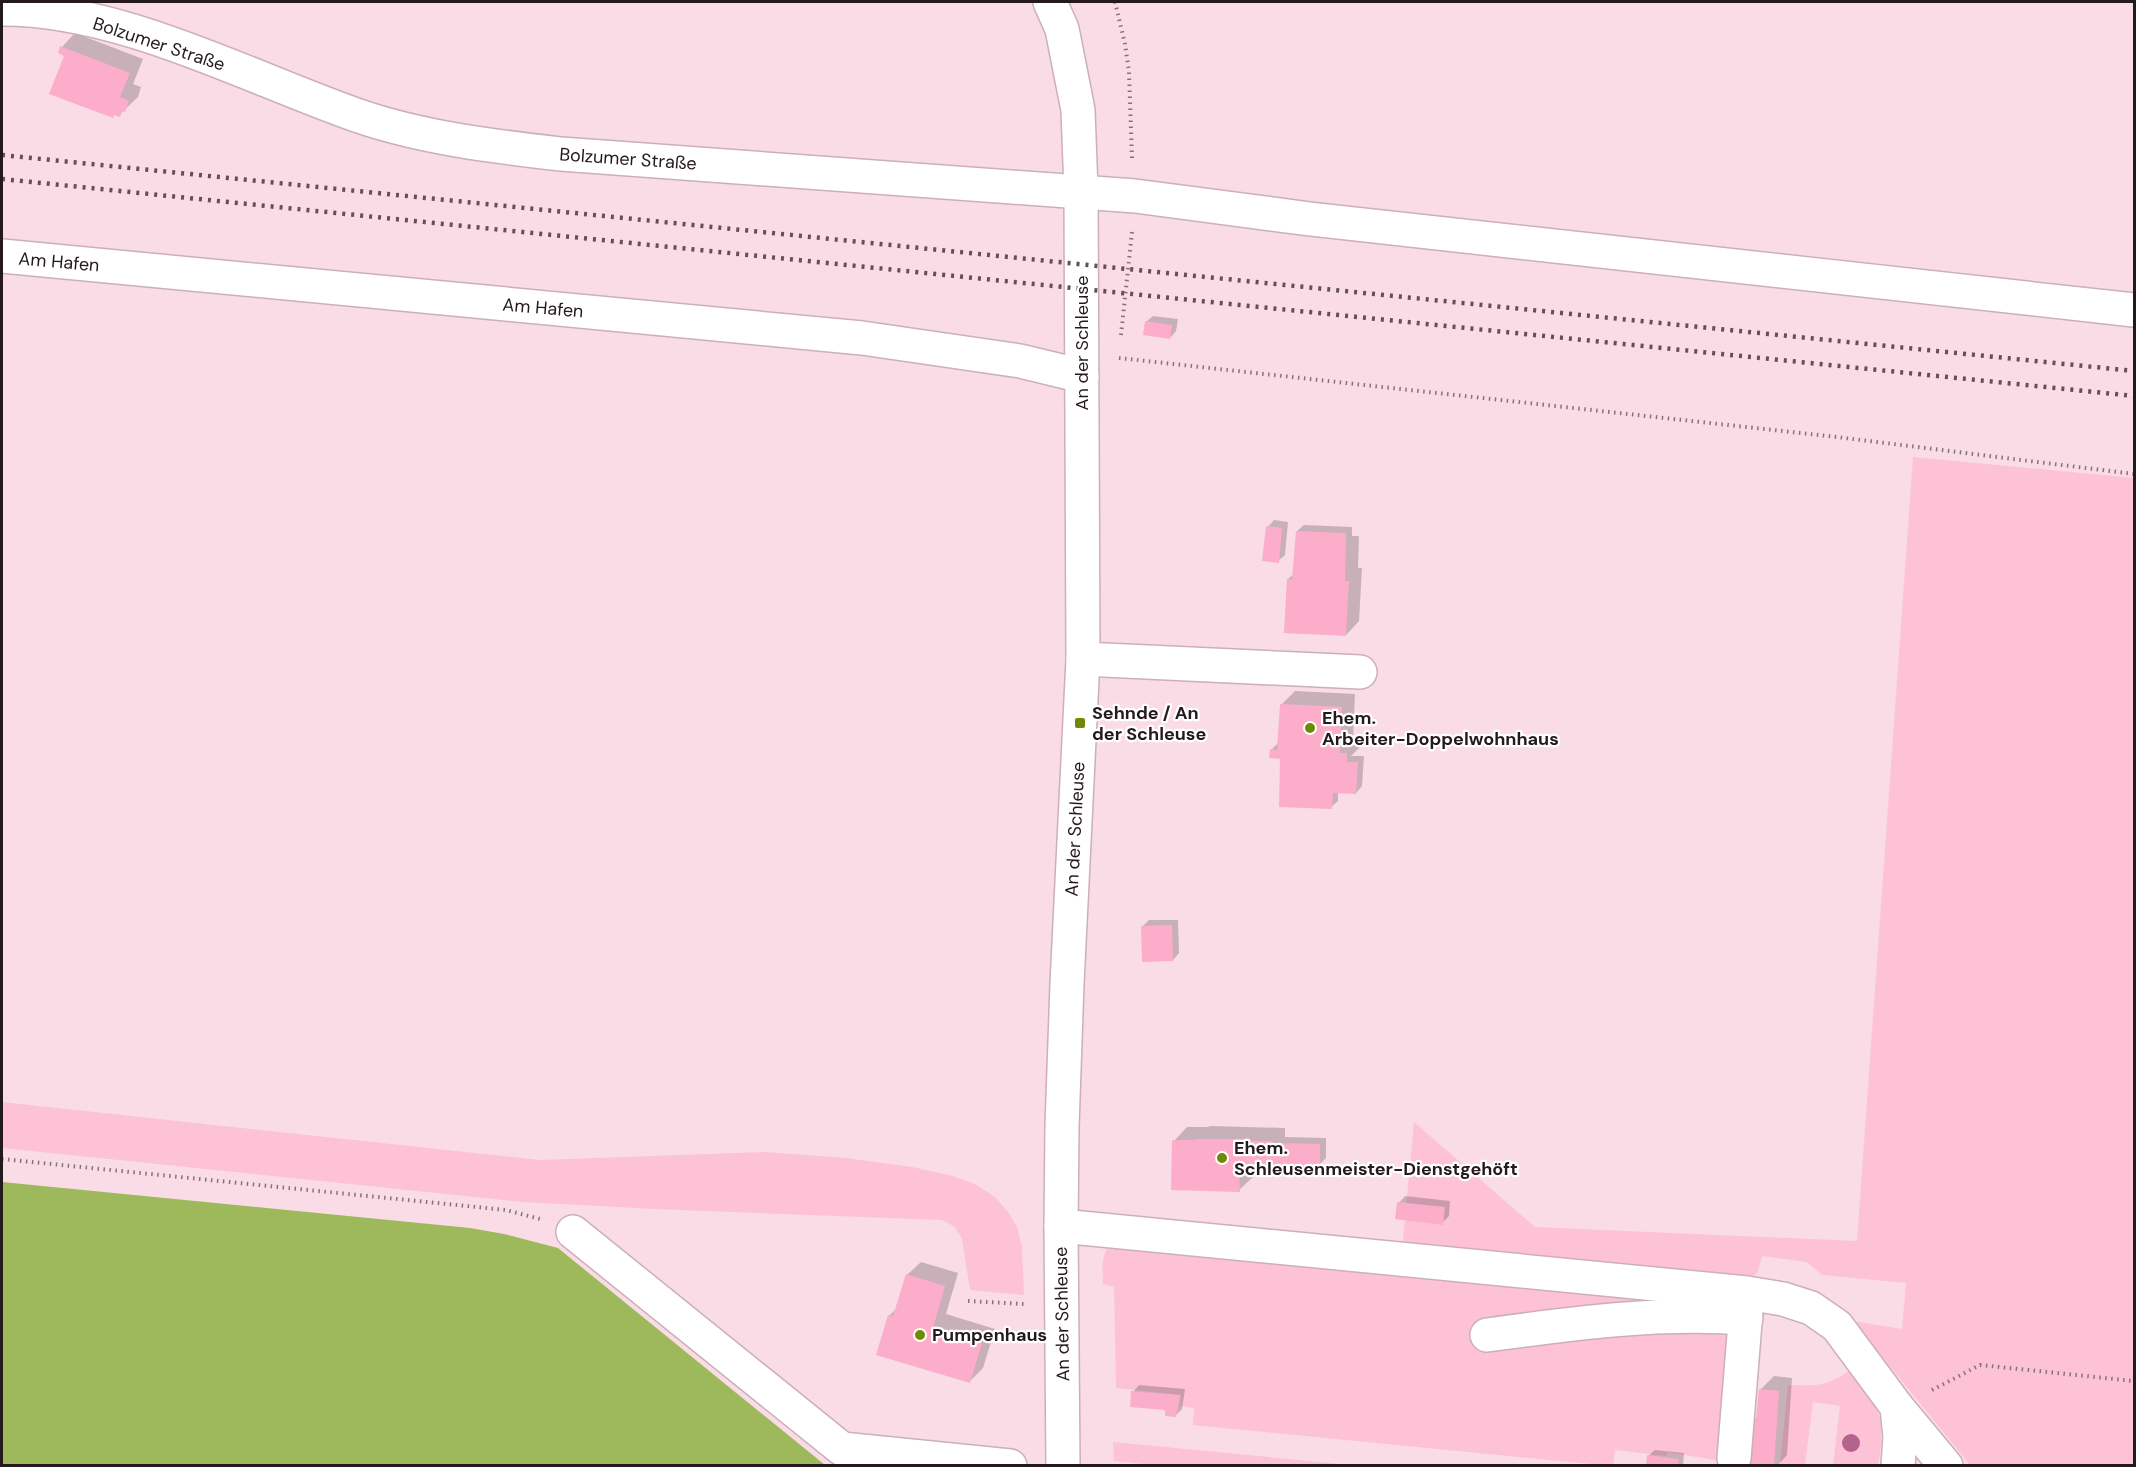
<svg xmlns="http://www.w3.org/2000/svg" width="2136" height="1467" font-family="'DM Sans',sans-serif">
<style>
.green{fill:#fec2d7}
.water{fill:#9eb85c}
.shadow{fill:#0003}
.building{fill:#fbadc9}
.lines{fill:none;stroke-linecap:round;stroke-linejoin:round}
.minor-casing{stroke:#ccafb9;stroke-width:36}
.major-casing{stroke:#ccafb9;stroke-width:36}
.path{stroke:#857279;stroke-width:4;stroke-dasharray:1.5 4.5;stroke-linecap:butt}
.minor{stroke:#fff;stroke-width:33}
.major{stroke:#fff;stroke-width:33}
.rail{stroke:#615157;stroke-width:4.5;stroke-dasharray:3 6;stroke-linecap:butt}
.tree{fill:#b3648d}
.poi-dot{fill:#6f8a00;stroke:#fff;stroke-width:2}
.labels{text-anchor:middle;stroke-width:4.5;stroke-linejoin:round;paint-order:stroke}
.street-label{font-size:18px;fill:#24191d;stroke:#fff}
.poi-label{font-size:18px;font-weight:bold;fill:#24191d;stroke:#fff;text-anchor:start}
</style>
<rect width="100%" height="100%" fill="#fadce6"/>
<!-- green -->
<g class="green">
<polygon points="1913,457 2134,478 2134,1465 1970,1465 1853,1321 1902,1329 1906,1283 1822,1275 1807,1262 1762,1256 1758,1272 1748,1281 1402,1250 1414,1122 1535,1227 1857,1241"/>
<polygon points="2,1102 540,1160 765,1152 846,1158 912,1167 953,1176 975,1184 995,1197 1008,1212 1017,1227 1022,1247 1024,1295 970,1290 962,1239 955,1227 942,1220 654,1209 523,1202 2,1148"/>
<path d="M1113 1244 1736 1306 1721 1461 1667 1452V1456L1615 1450 1613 1465H1601L1193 1425 1194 1408 1180 1406 1181 1395 1116 1388 1114 1287 1103 1284C1103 1270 1099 1253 1113 1244Z"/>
<path d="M1850 1370C1858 1380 1869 1392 1875 1404 1884 1422 1882 1446 1878 1465H1833L1840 1406 1813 1402 1805 1465 1780 1466 1788 1385C1818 1385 1824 1388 1850 1370Z"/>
<polygon points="1113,1442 1351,1465 1161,1466 1114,1461"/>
</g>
<!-- water -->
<polygon class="water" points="2,1182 470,1228 504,1234 558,1248 825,1465 2,1465"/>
<!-- shadow -->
<g class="shadow">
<polygon points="75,33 143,59 133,84 141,87 138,97 119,115 66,55 62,47"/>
<polygon points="1153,316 1178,319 1176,331 1170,338 1146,322"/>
<polygon points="1274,520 1288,522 1285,555 1278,561 1268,527"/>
<polygon points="1304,525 1352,527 1352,536 1359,536 1358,568 1362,568 1359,621 1346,635 1288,579 1294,574 1297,531"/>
<polygon points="1295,691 1355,694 1353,739 1360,740 1360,747 1351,756 1364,756 1362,786 1356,793 1338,792 1338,801 1331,807 1282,757 1271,750 1279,742 1281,705"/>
<polygon points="1149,920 1178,920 1179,953 1173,960 1142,927"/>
<polygon points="1210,1126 1285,1128 1285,1137 1326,1138 1326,1158 1320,1164 1302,1166 1296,1172 1253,1172 1253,1177 1239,1190 1174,1141 1187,1127 1208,1127"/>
<polygon points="1405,1196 1450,1201 1449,1216 1442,1223 1399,1203"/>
<polygon points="921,1262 958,1273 946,1314 995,1329 983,1368 970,1381 889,1316 897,1308 907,1275"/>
<polygon points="1774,1376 1792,1378 1787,1455 1777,1466 1750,1466 1754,1420 1757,1417 1760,1390"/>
<polygon points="1139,1385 1185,1389 1182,1409 1175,1416 1133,1392"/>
<polygon points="1655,1450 1684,1453 1683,1466 1647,1466 1648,1456"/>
</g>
<!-- building -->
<g class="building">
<polygon points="60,46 130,73 120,97 129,101 125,112 122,111 120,117 114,115 113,118 49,94 64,56 58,53"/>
<polygon points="1145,321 1172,325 1170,339 1143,335"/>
<polygon points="1266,526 1282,528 1279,563 1262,561"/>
<polygon points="1296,531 1346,533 1345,581 1349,581 1346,636 1284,633 1287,579 1292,579"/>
<polygon points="1280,704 1342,707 1340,753 1347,753 1347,762 1358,762 1356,794 1333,793 1332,809 1279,807 1280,759 1269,758 1270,749 1277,750"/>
<polygon points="1172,925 1173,961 1142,962 1141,926"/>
<polygon points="1195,1139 1239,1139 1239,1141 1272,1141 1272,1143 1320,1144 1320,1166 1297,1166 1297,1174 1239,1174 1240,1192 1171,1190 1172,1140 1195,1140"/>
<polygon points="1397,1202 1445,1207 1443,1225 1395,1219"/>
<polygon points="906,1274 945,1286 933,1328 982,1343 970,1383 876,1355 888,1315 893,1316"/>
<polygon points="1759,1389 1779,1391 1774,1466 1748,1466 1753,1419 1756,1419"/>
<polygon points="1131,1391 1180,1395 1176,1417 1165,1416 1165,1410 1130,1407"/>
<polygon points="1647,1455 1679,1459 1678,1466 1646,1466"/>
</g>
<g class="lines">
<defs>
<g id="minor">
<path d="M2 9C122 9 245 76 356 115 422 138 492 146 561 154L1135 196 1310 219 2134 310"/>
<polyline points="2,256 862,338 1020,361 1082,376"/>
<polyline points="1083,659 1360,672"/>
<polyline points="1061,1226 1747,1293 1783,1299 1811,1308 1837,1326 1897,1407 1900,1437 1898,1466"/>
<polyline points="573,1232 842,1449 1010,1466"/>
<path d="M1487 1335C1574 1323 1657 1312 1746 1318"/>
<polyline points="1897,1407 1946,1466"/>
<polyline points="1734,1458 1747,1298"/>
</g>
<polyline id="major" points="1050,2 1062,29 1078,110 1081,191 1083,659 1067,984 1062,1127 1061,1226 1063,1466"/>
</defs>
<!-- minor casing -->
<use href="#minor" class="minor-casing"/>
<!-- major casing -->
<use href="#major" class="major-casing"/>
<!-- path -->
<g class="path">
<polyline points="1115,2 1125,44 1129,72 1132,159"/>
<polyline points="1121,335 1132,232"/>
<polyline points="1119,358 1837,437 2134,474"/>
<polyline points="2,1159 506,1210 540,1219"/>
<polyline points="968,1301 1024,1304"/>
<polyline points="1932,1390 1980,1365 2134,1381"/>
</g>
<!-- minor -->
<use href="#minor" class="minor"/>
<!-- major -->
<use href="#major" class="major"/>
<!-- rail -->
<g class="rail">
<polyline points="2,155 2134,371"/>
<polyline points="2,179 2134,396"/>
</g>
</g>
<!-- trees -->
<circle class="tree" cx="1851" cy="1443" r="9"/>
<!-- markers -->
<g class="poi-dot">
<rect x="1074" y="717" width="12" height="12" rx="3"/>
<circle cx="1310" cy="728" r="6"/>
<circle cx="1222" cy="1158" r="6"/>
<circle cx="920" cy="1335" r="6"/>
</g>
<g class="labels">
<!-- street labels -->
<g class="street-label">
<text transform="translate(159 44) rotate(18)" y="6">Bolzumer Straße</text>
<text transform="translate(628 159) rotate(4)" y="6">Bolzumer Straße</text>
<text transform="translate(59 262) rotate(5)" y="6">Am Hafen</text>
<text transform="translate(543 308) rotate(5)" y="6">Am Hafen</text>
<text transform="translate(1082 343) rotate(-90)" y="6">An der Schleuse</text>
<text transform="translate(1075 829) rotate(-87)" y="6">An der Schleuse</text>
<text transform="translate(1062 1314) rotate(-91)" y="6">An der Schleuse</text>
</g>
<!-- poi labels -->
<g class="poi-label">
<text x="1092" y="719">Sehnde / An<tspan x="1092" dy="21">der Schleuse</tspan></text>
<text x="1322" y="724">Ehem.<tspan x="1322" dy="21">Arbeiter-Doppelwohnhaus</tspan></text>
<text x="1234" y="1154">Ehem.<tspan x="1234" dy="21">Schleusenmeister-Dienstgehöft</tspan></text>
<text x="932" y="1341">Pumpenhaus</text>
</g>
</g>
<!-- border -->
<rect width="2136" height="1467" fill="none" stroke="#24191d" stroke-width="6"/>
</svg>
